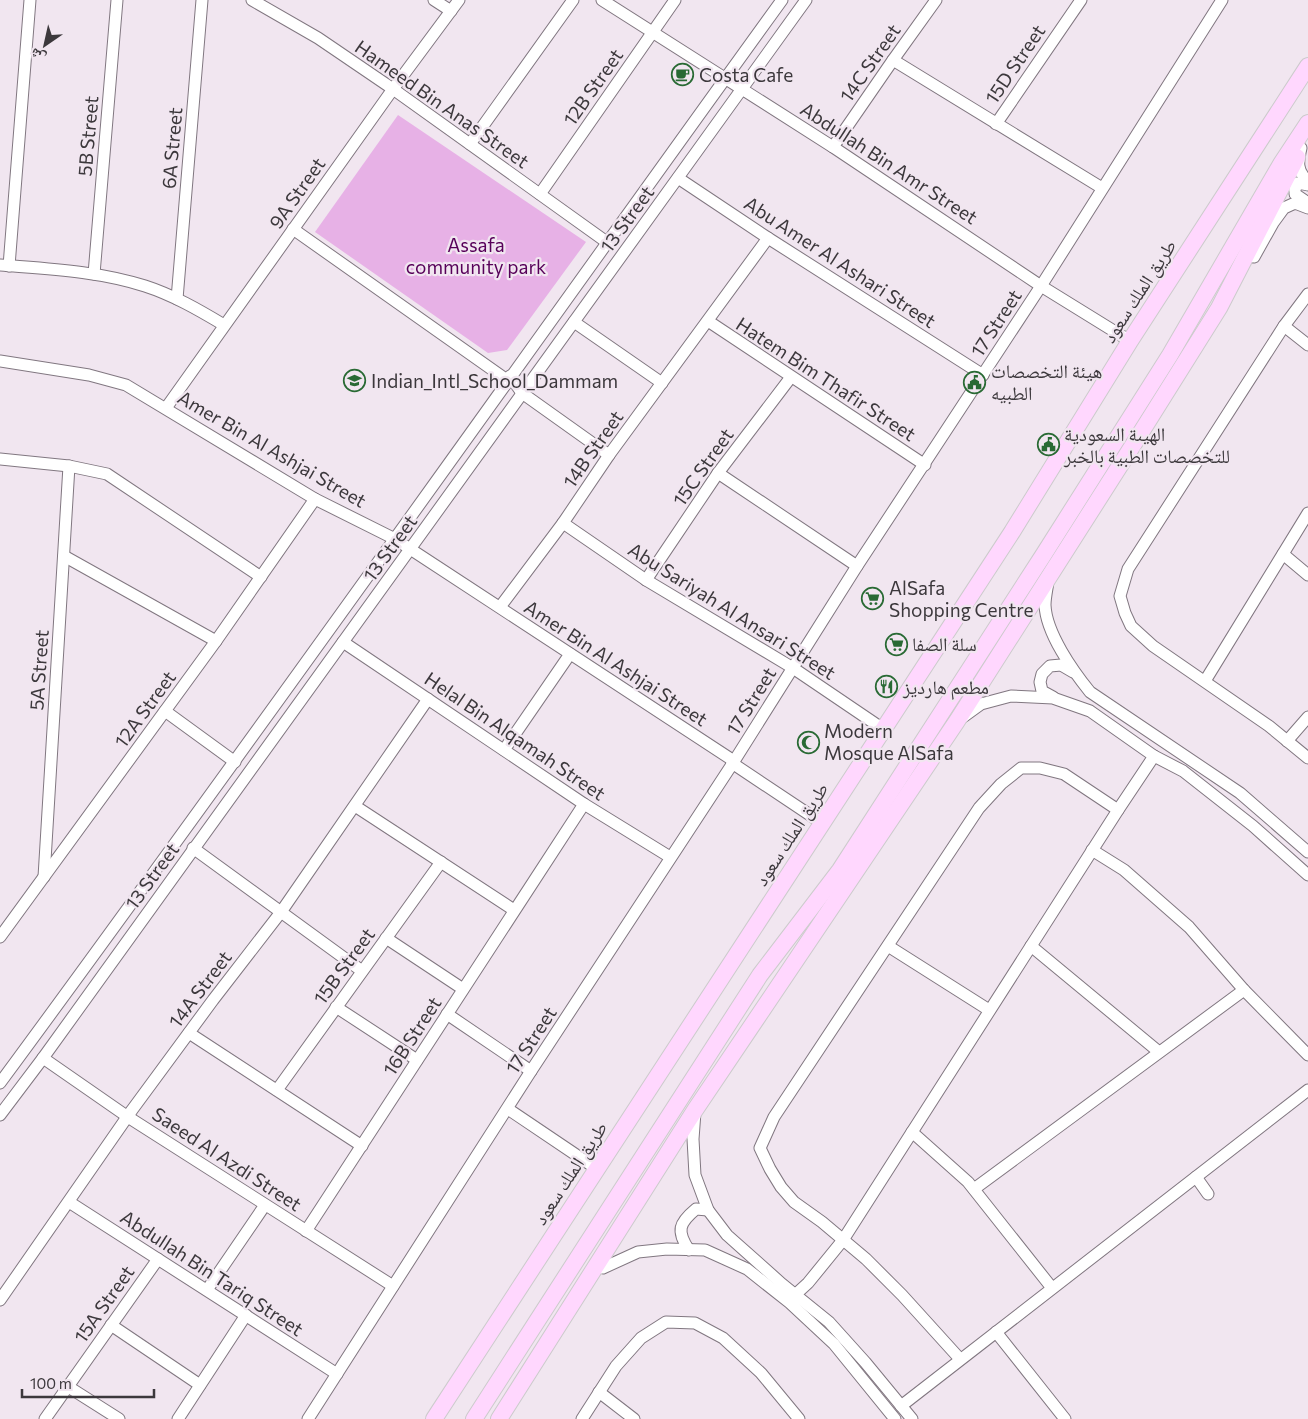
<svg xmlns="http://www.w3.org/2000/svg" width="1308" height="1419" font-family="Commissioner,'Noto Naskh Arabic',sans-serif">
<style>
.green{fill:#e7b1e6}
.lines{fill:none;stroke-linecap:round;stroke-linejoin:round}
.minor-casing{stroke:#817780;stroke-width:13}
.primary-casing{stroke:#cccbcc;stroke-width:18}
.minor{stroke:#fff;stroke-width:11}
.primary{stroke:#ffd7fe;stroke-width:16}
.labels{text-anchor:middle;stroke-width:4.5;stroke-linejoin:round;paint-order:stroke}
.street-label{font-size:19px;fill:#3c383c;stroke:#f1e6f0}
.poi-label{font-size:19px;fill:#3c383c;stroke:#f1e6f0;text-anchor:start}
.park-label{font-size:19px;fill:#570059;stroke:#f1e6f0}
</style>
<rect width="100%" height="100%" fill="#f1e6f0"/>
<!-- green -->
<polygon class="green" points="398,115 586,242 507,350 488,353 315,232"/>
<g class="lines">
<defs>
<g id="minor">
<polyline points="252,0 318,38 393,89 608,243"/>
<polyline points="434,0 451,11"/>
<polyline points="602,0 833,147 1041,286 1130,341"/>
<polyline points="893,60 1102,188"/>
<polyline points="996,124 1081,0"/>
<polyline points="470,144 573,0"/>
<polyline points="833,147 893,60 936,0"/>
<path d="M1301 148C1298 161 1296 171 1308 181"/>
<polyline points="678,178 768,238 983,375"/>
<polyline points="1308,185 1298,183 1295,189 1295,194 1308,203"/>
<polyline points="540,194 675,0"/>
<polyline points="293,229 507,380"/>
<polyline points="1254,257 1273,223 1284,208 1295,203 1308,208"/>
<path d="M0 265C49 269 98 271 145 286 173 295 199 310 224 325"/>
<polyline points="9,266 30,0"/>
<polyline points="94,274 117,0"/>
<polyline points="1308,294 1284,326 1128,569 1120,596 1125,613 1131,626 1153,646 1269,726 1308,758"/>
<polyline points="177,299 202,0"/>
<polyline points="708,321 925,465"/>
<polyline points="574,322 662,383"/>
<polyline points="1284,326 1308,345"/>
<polyline points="0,361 89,375 126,385 315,499 395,539 734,761"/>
<polyline points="510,376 522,393 609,455"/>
<polyline points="166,408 393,89 459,0"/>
<polyline points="0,459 69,466 107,474 261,577"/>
<polyline points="718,473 857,566"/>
<polyline points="563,523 646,580 793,668 883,729"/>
<polyline points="1283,554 1308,575"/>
<polyline points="64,556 216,641"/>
<polyline points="646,580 718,473 791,377"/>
<path d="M1048 582C1047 589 1045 598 1045 605 1046 633 1073 671 1090 692L1240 793 1308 852"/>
<polyline points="500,607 563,523 609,455 768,238"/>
<polyline points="343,642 584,804 670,857"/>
<polyline points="1205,681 1308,513"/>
<polyline points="1053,697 1042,691 1040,682 1042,674 1050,666 1061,665 1073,672"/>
<polyline points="165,711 235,762"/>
<polyline points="963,717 981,704 1011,696 1053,698 1090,711 1154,756 1183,771 1253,826 1308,875"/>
<polyline points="1287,741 1308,717"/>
<polyline points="504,750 570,654"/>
<polyline points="732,763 822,823"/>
<polyline points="355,806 514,910"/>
<polyline points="193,848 362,971"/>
<polyline points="1092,850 1124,870 1189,927 1244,990 1308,1055"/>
<polyline points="44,877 69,466"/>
<polyline points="0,937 216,641 315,499"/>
<polyline points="386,938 463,989"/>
<polyline points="888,946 989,1010"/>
<polyline points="1031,946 1159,1052"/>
<polyline points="336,1007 417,1060"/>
<polyline points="447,1014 531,1071"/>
<polyline points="189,1033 362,1146"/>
<polyline points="43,1058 128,1117 393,1286"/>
<path d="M0 1083C264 725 521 361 782 0"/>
<polyline points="277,1090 441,862"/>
<polyline points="508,1109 597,1169"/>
<polyline points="695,1112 693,1139 695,1175 708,1210 727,1235 782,1284 829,1322 865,1362 912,1419"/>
<polyline points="0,1115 43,1058 806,0"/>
<polyline points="912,1132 968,1182 1052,1288"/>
<polyline points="1196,1177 1208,1194"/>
<polyline points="974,1189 1244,990"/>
<polyline points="69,1202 337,1374"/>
<polyline points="306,1231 584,804"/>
<path d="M689 1250C676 1231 679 1223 696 1209L708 1210"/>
<polyline points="603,1268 638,1252 667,1249 705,1250 747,1269 790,1303 834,1344 895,1419"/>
<polyline points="207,1290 265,1205"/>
<polyline points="796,1294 808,1283 843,1240 1118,810 1154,756"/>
<polyline points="0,1300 132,1110 213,1000 281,912 428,699"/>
<polyline points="111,1325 200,1385"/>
<polyline points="996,1332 1065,1419"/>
<polyline points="960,1359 902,1295 866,1259 822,1222 794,1202 781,1187 770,1169 760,1148 774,1117 979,808 1001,784 1021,768 1040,768 1064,774 1118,810"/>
<polyline points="67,1386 119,1419"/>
<polyline points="599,1392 634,1419"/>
<polyline points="901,1406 1308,1090"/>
<polyline points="45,1419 158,1259"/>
<polyline points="178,1419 246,1315"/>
<polyline points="308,1419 531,1071 731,766 857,566 1041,286 1222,0"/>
<polyline points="582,1419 616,1366 641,1338 666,1322 695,1323 723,1338 761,1373 799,1419"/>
</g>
<g id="primary">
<polyline points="434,1419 1012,532 1130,341 1308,66"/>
<polyline points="474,1419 760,975 840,870 1044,554 1170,355 1281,164 1308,123"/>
<polyline points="499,1419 695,1110 957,721 1135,442 1219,308 1297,157"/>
</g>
</defs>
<!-- minor casing -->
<use href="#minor" class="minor-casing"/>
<!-- primary casing -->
<use href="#primary" class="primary-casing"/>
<!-- minor -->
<use href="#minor" class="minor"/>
<!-- primary -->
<use href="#primary" class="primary"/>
</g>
<!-- icons -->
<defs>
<symbol id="cafe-ring" viewBox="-11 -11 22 22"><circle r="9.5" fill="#f1e6f0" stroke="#296a34" stroke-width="1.5"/><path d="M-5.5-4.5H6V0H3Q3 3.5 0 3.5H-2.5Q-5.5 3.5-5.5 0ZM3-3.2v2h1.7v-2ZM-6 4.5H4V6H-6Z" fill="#296a34"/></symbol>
<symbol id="school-ring" viewBox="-11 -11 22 22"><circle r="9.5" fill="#f1e6f0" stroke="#296a34" stroke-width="1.5"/><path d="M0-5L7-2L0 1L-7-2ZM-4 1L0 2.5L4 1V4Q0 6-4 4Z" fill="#296a34"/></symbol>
<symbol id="civic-ring" viewBox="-11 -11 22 22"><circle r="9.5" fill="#f1e6f0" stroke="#296a34" stroke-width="1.5"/><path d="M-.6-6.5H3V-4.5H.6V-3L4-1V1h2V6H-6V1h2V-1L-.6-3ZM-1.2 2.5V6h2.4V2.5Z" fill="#296a34"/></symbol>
<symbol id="supermarket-ring" viewBox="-11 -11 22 22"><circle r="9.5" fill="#f1e6f0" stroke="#296a34" stroke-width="1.5"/><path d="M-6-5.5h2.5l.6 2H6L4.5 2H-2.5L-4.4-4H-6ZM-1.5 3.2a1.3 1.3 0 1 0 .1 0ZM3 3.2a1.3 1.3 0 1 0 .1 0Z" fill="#296a34"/></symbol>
<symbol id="restaurant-ring" viewBox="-11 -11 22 22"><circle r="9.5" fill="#f1e6f0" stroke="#296a34" stroke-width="1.5"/><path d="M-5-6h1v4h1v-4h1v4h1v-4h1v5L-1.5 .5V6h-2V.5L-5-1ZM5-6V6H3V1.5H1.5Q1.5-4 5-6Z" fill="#296a34"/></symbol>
<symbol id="mosque-ring" viewBox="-11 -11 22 22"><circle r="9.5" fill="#f1e6f0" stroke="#296a34" stroke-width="1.5"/><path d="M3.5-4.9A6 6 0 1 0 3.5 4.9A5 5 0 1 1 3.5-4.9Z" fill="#296a34"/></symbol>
</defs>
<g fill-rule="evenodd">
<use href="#cafe-ring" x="670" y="62" width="25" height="25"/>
<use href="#school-ring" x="342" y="368" width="25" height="25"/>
<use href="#civic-ring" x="962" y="370" width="25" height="25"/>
<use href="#civic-ring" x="1036" y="432" width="25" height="25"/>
<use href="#supermarket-ring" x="860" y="586" width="25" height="25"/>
<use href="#supermarket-ring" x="884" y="632" width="25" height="25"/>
<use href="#restaurant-ring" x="874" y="674" width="25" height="25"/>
<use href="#mosque-ring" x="796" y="730" width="25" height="25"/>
</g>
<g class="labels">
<!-- street labels -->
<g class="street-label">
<text transform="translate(870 63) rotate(-55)" y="7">14C Street</text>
<text transform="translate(1015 64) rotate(-56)" y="7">15D Street</text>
<text transform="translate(593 87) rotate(-55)" y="7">12B Street</text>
<text transform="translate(442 104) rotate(35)" y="7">Hameed Bin Anas Street</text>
<text transform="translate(88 136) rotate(-85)" y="7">5B Street</text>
<text transform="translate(172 148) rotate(-85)" y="7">6A Street</text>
<text transform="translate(889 163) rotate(33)" y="7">Abdullah Bin Amr Street</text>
<text transform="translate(297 193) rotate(-55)" y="7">9A Street</text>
<text transform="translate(627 219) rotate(-54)" y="7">13 Street</text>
<text transform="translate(840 262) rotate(33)" y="7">Abu Amer Al Ashari Street</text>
<text transform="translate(1139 291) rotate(-57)" y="7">طريق الملك سعود</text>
<text transform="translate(996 323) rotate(-57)" y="7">17 Street</text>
<text transform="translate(826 379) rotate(33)" y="7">Hatem Bim Thafir Street</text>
<text transform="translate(272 449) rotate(30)" y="7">Amer Bin Al Ashjai Street</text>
<text transform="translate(593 449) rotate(-55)" y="7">14B Street</text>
<text transform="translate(703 467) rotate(-55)" y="7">15C Street</text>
<text transform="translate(390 548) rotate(-54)" y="7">13 Street</text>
<text transform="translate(732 611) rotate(32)" y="7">Abu Sariyah Al Ansari Street</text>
<text transform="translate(616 663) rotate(33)" y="7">Amer Bin Al Ashjai Street</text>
<text transform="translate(39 670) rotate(-86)" y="7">5A Street</text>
<text transform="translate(751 701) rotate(-58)" y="7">17 Street</text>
<text transform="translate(145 709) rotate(-54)" y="7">12A Street</text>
<text transform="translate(515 736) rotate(34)" y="7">Helal Bin Alqamah Street</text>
<text transform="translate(791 834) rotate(-57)" y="7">طريق الملك سعود</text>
<text transform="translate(152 876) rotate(-54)" y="7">13 Street</text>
<text transform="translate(344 966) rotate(-54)" y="7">15B Street</text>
<text transform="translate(200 989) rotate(-53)" y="7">14A Street</text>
<text transform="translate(412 1036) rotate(-57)" y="7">16B Street</text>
<text transform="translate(531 1040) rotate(-57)" y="7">17 Street</text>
<text transform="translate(227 1159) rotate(33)" y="7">Saeed Al Azdi Street</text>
<text transform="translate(570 1173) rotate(-57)" y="7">طريق الملك سعود</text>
<text transform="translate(212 1273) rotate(33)" y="7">Abdullah Bin Tariq Street</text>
<text transform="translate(104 1304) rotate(-55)" y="7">15A Street</text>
</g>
<!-- poi labels -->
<g class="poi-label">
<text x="699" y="82">Costa Cafe</text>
<text x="991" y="378">هيئة التخصصات<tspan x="991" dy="22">الطبيه</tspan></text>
<text x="371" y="388">Indian_Intl_School_Dammam</text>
<text x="1064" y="441">الهيىة السعودية<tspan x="1064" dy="22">للتخصصات الطبية بالخبر</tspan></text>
<text x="889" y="595">AlSafa<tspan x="889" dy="22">Shopping Centre</tspan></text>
<text x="912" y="651">سلة الصفا</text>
<text x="903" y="694">مطعم هارديز</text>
<text x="824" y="738">Modern<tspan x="824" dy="22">Mosque AlSafa</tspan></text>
</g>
<!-- park labels -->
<g class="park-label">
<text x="476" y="252">Assafa<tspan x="476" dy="22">community park</tspan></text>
</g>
</g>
<!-- north arrow -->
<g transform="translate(45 45) rotate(214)" stroke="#f1e6f0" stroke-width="4" paint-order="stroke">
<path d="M0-4L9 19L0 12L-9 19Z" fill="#3c383c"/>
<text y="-8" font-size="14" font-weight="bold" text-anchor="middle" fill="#3c383c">ش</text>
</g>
<!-- scale -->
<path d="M22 1389v8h132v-8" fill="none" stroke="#3c383c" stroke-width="2.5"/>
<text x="30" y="1389" font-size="15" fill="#3c383c" stroke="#f1e6f0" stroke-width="4" paint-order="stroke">100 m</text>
</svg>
